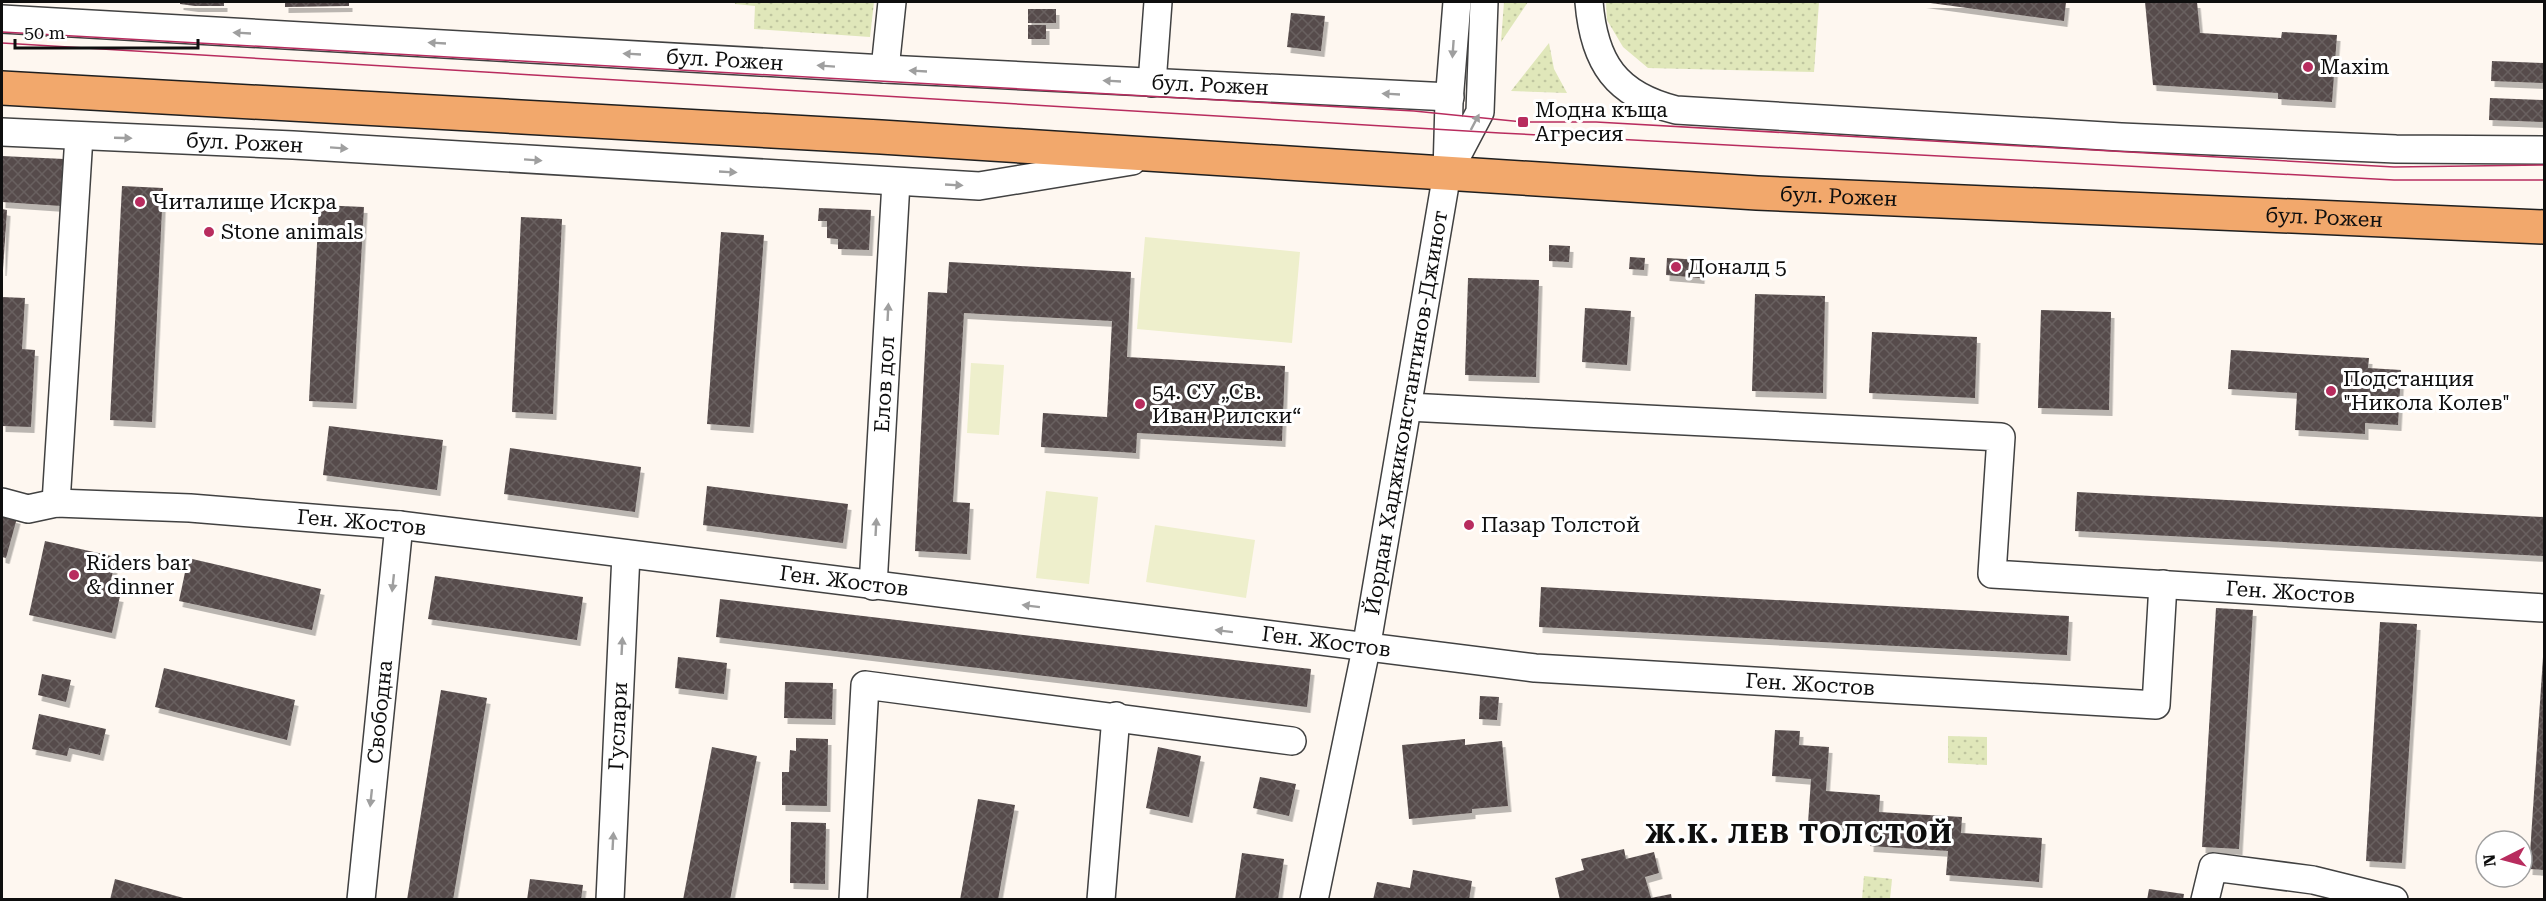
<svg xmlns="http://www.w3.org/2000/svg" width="2546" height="901" font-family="'Roboto Serif',serif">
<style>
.green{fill:url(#green-dots)}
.pitch{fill:#eeefcc}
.building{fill:url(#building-cross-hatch);filter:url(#shadow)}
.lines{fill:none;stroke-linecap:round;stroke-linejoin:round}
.street-casing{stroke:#414141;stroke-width:30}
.primary-casing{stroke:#1f1f1f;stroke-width:36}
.street{stroke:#fff;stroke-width:27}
.primary{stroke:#f2a86c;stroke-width:33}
.tram{stroke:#b82c5e;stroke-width:1.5}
.oneway{fill:#9f9f9f}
.poi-dot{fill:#b82c5e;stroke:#fff;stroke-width:2}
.labels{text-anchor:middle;stroke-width:6;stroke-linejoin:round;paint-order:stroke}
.street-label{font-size:21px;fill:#0e0e0e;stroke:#fff}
.poi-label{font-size:21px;fill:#0e0e0e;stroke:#fff;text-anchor:start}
.district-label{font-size:27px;font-weight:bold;letter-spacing:1.5px;fill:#0e0e0e;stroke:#fff}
</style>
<defs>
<pattern id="green-dots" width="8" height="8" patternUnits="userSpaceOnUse" patternTransform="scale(1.5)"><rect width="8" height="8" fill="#e0e7ba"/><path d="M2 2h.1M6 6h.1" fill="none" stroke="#bfc59f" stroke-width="1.8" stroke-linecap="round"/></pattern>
<pattern id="building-cross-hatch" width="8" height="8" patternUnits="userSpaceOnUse" patternTransform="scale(1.5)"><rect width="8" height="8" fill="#564c4b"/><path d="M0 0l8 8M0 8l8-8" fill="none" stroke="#696161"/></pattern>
<filter id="shadow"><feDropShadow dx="3.5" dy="6" stdDeviation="0" flood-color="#0004"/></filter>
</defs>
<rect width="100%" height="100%" fill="#fef7f0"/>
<!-- green -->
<g class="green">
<polygon points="735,2 874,2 870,37 754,29 755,6 735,4"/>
<polygon points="1504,2 1528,2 1501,42"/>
<polygon points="1606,2 1819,2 1814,72 1648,68 1623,47 1607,20"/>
<polygon points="1549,43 1554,69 1567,93 1511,91"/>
<polygon points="1948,736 1987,737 1987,765 1948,763"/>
<polygon points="1864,876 1892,879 1890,899 1862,899"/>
</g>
<!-- pitch -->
<g class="pitch">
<polygon points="1145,237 1300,252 1292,343 1137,329"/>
<polygon points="971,363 1004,365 999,435 967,433"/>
<polygon points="1046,491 1098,497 1089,584 1036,578"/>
<polygon points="1155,525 1255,540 1246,598 1146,582"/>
</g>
<!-- building -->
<g class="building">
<polygon points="180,2 224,2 224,6 195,6 180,4"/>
<polygon points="285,2 349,2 349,6 285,7"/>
<polygon points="1923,2 2066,2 2064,21"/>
<polygon points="2145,2 2197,2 2200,33 2281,38 2282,32 2337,35 2332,102 2278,99 2278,93 2153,85"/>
<rect x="1028" y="9" width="28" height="14"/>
<polygon points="1291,13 1325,16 1321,51 1287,47"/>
<rect x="1028" y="25" width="18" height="14"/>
<polygon points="2492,61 2544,63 2544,83 2491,81"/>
<polygon points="2490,98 2544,100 2544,122 2489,120"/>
<polygon points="2,156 64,159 61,206 2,202"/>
<polygon points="122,186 163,188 152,422 110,420"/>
<polygon points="319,205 364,207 353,403 309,401"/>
<polygon points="819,208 871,210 869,250 838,249 838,239 827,238 827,221 818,221"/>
<polygon points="2,209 7,210 3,270 2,270"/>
<polygon points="521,217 562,219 553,414 512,412"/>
<polygon points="721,232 764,235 750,427 707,424"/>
<polygon points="1549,245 1570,246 1569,262 1549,261"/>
<polygon points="1630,257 1645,258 1644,270 1629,269"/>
<polygon points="1667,258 1702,260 1701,278 1666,275"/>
<polygon points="949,262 1131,272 1127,357 1285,366 1282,441 1137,433 1136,453 1041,447 1043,413 1107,417 1112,321 964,313 953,502 970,503 967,554 915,551 928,292 947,293"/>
<polygon points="1468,278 1539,280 1536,377 1465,375"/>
<polygon points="1755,294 1825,296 1823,393 1752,391"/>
<polygon points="2,297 25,298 22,349 35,350 31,427 2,426"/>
<polygon points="1585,308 1631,311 1627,365 1582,362"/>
<polygon points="2041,310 2111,312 2109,410 2038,408"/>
<polygon points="1872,332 1977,337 1975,398 1869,393"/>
<polygon points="2231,350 2369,358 2368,368 2401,370 2398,425 2365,423 2365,434 2295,430 2297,393 2228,389"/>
<polygon points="329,426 443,440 437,490 323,475"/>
<polygon points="510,448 641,467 635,512 504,494"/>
<polygon points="707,486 848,504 843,543 703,525"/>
<polygon points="2077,492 2544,517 2544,556 2075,531"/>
<polygon points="2,514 17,518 6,558 2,557"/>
<polygon points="45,541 116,557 108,594 120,596 112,633 29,615"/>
<polygon points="188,558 321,589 312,630 179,601"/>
<polygon points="435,576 583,597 577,640 428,619"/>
<polygon points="1541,587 2069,616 2067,655 1539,627"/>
<polygon points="720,599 1311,669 1307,707 716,637"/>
<polygon points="2216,608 2253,610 2239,849 2202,847"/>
<polygon points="2380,622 2417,624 2402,863 2366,861"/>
<polygon points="678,657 727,663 724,694 675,688"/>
<polygon points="2543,657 2544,657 2544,870 2529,869"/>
<polygon points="164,668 295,700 287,740 155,707"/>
<polygon points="42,674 71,680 66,702 38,695"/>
<polygon points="785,682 833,683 832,719 784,718"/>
<polygon points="441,690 487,698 453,900 407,900"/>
<polygon points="1480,696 1499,697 1497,720 1479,719"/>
<polygon points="39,714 106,729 100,755 69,748 67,756 32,749"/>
<polygon points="1775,730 1800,731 1799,745 1829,747 1826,791 1880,795 1879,812 1962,817 1961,833 2042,838 2039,882 1946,875 1948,851 1870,846 1871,827 1808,823 1811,779 1772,776"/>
<polygon points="796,738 828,739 827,806 782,805 782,772 789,772 790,750 796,751"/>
<polygon points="1465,739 1465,745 1502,741 1508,806 1472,809 1472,813 1409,819 1402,745"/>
<polygon points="712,747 757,756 730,900 683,900"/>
<polygon points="1158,747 1201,756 1189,817 1146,808"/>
<polygon points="1260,777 1296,784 1289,816 1253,808"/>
<polygon points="978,799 1015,805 998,900 960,900"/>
<polygon points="791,822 826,823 825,884 790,883"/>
<polygon points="1624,849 1626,859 1654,852 1659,873 1645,877 1651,898 1671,894 1672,900 1560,900 1555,878 1584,870 1581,859"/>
<polygon points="1242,853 1284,859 1278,900 1235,900"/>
<polygon points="1413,870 1472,881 1469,900 1373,900 1377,882 1410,888"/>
<polygon points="115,879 187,899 187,900 110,900"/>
<polygon points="530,879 583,885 581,900 527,900"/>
<polygon points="2149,889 2184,894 2183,900 2147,900"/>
</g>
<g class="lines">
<defs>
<g id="street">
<path d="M1589 2C1594 63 1616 95 1676 110L2121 137 2396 149 2544 150"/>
<path id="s1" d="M2 19 885 69 1450 97"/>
<polyline points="885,69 892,2"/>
<polyline points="1152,83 1158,2"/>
<path id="s2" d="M2 132 293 145 979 186 1132 161"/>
<polyline points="1451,167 1480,112 1484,2"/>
<path id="s3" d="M1408 407 2001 437 1992 574 2544 608"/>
<path id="s4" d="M2 502 28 509 56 503 190 508 399 525 1535 668 2156 705 2163 584"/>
<polyline points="56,503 79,136"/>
<path id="s5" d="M873 586 896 182"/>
<path id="s6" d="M361 900 399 525"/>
<path id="s7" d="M610 900 626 554"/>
<polyline points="853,900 865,685 1292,741"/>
<polyline points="1101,900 1116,716"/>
<path id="s8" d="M1314 900 1366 649 1447 173 1449 102 1457 2"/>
<polyline points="2205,900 2213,867 2313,880 2394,900"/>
</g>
<g id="primary">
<path id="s9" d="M2 88 881 137 1757 193 2544 227"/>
</g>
</defs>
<!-- street casing -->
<use href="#street" class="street-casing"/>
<!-- primary casing -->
<use href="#primary" class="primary-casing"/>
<!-- street -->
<use href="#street" class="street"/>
<!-- primary -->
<use href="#primary" class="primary"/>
<!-- tram -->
<g class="tram">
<polyline points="2,32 1414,111 1523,122 1596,122 2394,167 2544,165"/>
<polyline points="2,43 1500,133 2394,180 2544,180"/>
</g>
</g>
<!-- one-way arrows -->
<defs><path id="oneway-solid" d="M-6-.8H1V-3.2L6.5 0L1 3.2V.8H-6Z" transform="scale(1.5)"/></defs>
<g class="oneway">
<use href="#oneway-solid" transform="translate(242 33) rotate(-177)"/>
<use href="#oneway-solid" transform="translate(437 43) rotate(-177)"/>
<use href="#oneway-solid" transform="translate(1453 49) rotate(94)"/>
<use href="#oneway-solid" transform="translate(632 54) rotate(-177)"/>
<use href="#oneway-solid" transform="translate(826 66) rotate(-176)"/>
<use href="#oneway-solid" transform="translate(918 71) rotate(-177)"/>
<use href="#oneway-solid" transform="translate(1112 81) rotate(-177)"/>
<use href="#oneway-solid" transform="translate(1391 94) rotate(-177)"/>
<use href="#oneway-solid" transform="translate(1475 122) rotate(-62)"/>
<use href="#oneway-solid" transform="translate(123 138) rotate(2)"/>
<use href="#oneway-solid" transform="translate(339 148) rotate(4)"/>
<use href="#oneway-solid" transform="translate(533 160) rotate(4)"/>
<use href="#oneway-solid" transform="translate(728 172) rotate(3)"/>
<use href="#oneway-solid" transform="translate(954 185) rotate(3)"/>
<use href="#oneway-solid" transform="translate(888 312) rotate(-87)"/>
<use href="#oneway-solid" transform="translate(876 527) rotate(-87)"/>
<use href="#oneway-solid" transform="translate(393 583) rotate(96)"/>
<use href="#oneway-solid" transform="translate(1031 606) rotate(-173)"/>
<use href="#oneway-solid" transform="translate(1224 631) rotate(-173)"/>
<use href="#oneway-solid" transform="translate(622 646) rotate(-87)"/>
<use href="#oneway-solid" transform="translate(371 798) rotate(96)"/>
<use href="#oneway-solid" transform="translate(613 841) rotate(-87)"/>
</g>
<!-- markers -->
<g class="poi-dot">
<circle cx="2308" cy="67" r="6"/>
<rect x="1517" y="116" width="12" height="12" rx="3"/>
<circle cx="140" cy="202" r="6"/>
<circle cx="209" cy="232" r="6"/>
<circle cx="1676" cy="267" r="6"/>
<circle cx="2331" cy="391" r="6"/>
<circle cx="1140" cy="404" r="6"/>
<circle cx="1469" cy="525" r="6"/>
<circle cx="74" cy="575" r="6"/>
</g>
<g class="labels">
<!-- street labels -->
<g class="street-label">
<text dy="7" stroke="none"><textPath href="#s1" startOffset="724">бул. Рожен</textPath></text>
<text dy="7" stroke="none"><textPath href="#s1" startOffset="1210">бул. Рожен</textPath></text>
<text dy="7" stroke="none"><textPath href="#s2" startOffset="243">бул. Рожен</textPath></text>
<text dy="7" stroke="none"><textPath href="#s9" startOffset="1840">бул. Рожен</textPath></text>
<text dy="7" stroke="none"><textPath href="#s9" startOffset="2326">бул. Рожен</textPath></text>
<text dy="7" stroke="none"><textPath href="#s5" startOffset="202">Елов дол</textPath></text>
<text dy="7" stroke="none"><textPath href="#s8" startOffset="496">Йордан Хаджиконстантинов-Джинот</textPath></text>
<text dy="7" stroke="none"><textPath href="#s4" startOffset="362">Ген. Жостов</textPath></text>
<text dy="7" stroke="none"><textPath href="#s4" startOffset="848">Ген. Жостов</textPath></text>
<text dy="7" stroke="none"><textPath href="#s3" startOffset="1030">Ген. Жостов</textPath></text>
<text dy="7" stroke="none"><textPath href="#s4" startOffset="1334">Ген. Жостов</textPath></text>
<text dy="7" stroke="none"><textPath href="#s4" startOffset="1820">Ген. Жостов</textPath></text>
<text dy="7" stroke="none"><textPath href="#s6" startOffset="189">Свободна</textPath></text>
<text dy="7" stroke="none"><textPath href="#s7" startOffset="174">Гуслари</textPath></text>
</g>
<!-- poi labels -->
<g class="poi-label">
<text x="2320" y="74">Maxim</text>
<text x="1535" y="117">Модна къща<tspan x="1535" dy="24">Агресия</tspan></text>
<text x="152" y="209">Читалище Искра</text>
<text x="221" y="239">Stone animals</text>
<text x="1688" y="274">Доналд 5</text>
<text x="2343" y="386">Подстанция<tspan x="2343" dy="24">"Никола Колев"</tspan></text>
<text x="1152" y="399">54. СУ „Св.<tspan x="1152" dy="24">Иван Рилски“</tspan></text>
<text x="1481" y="532">Пазар Толстой</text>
<text x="86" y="570">Riders bar<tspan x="86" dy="24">&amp; dinner</tspan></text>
</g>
<!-- district labels -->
<g class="district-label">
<text x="1799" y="843">Ж.К. ЛЕВ ТОЛСТОЙ</text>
</g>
</g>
<!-- border -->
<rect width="2546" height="901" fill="none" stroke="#0e0e0e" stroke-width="6"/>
<!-- north arrow -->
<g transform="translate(2504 859) rotate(264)"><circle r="28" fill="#ffffff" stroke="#9f9f9f" stroke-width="1.5"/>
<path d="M0-4.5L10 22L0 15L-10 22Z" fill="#b82c5e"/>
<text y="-9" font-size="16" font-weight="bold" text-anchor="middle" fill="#0e0e0e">N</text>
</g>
<!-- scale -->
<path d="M15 39v9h183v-9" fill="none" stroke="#0e0e0e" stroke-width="3"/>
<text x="24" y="39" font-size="18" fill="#0e0e0e" stroke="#ffffff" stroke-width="4.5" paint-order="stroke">50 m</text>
</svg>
